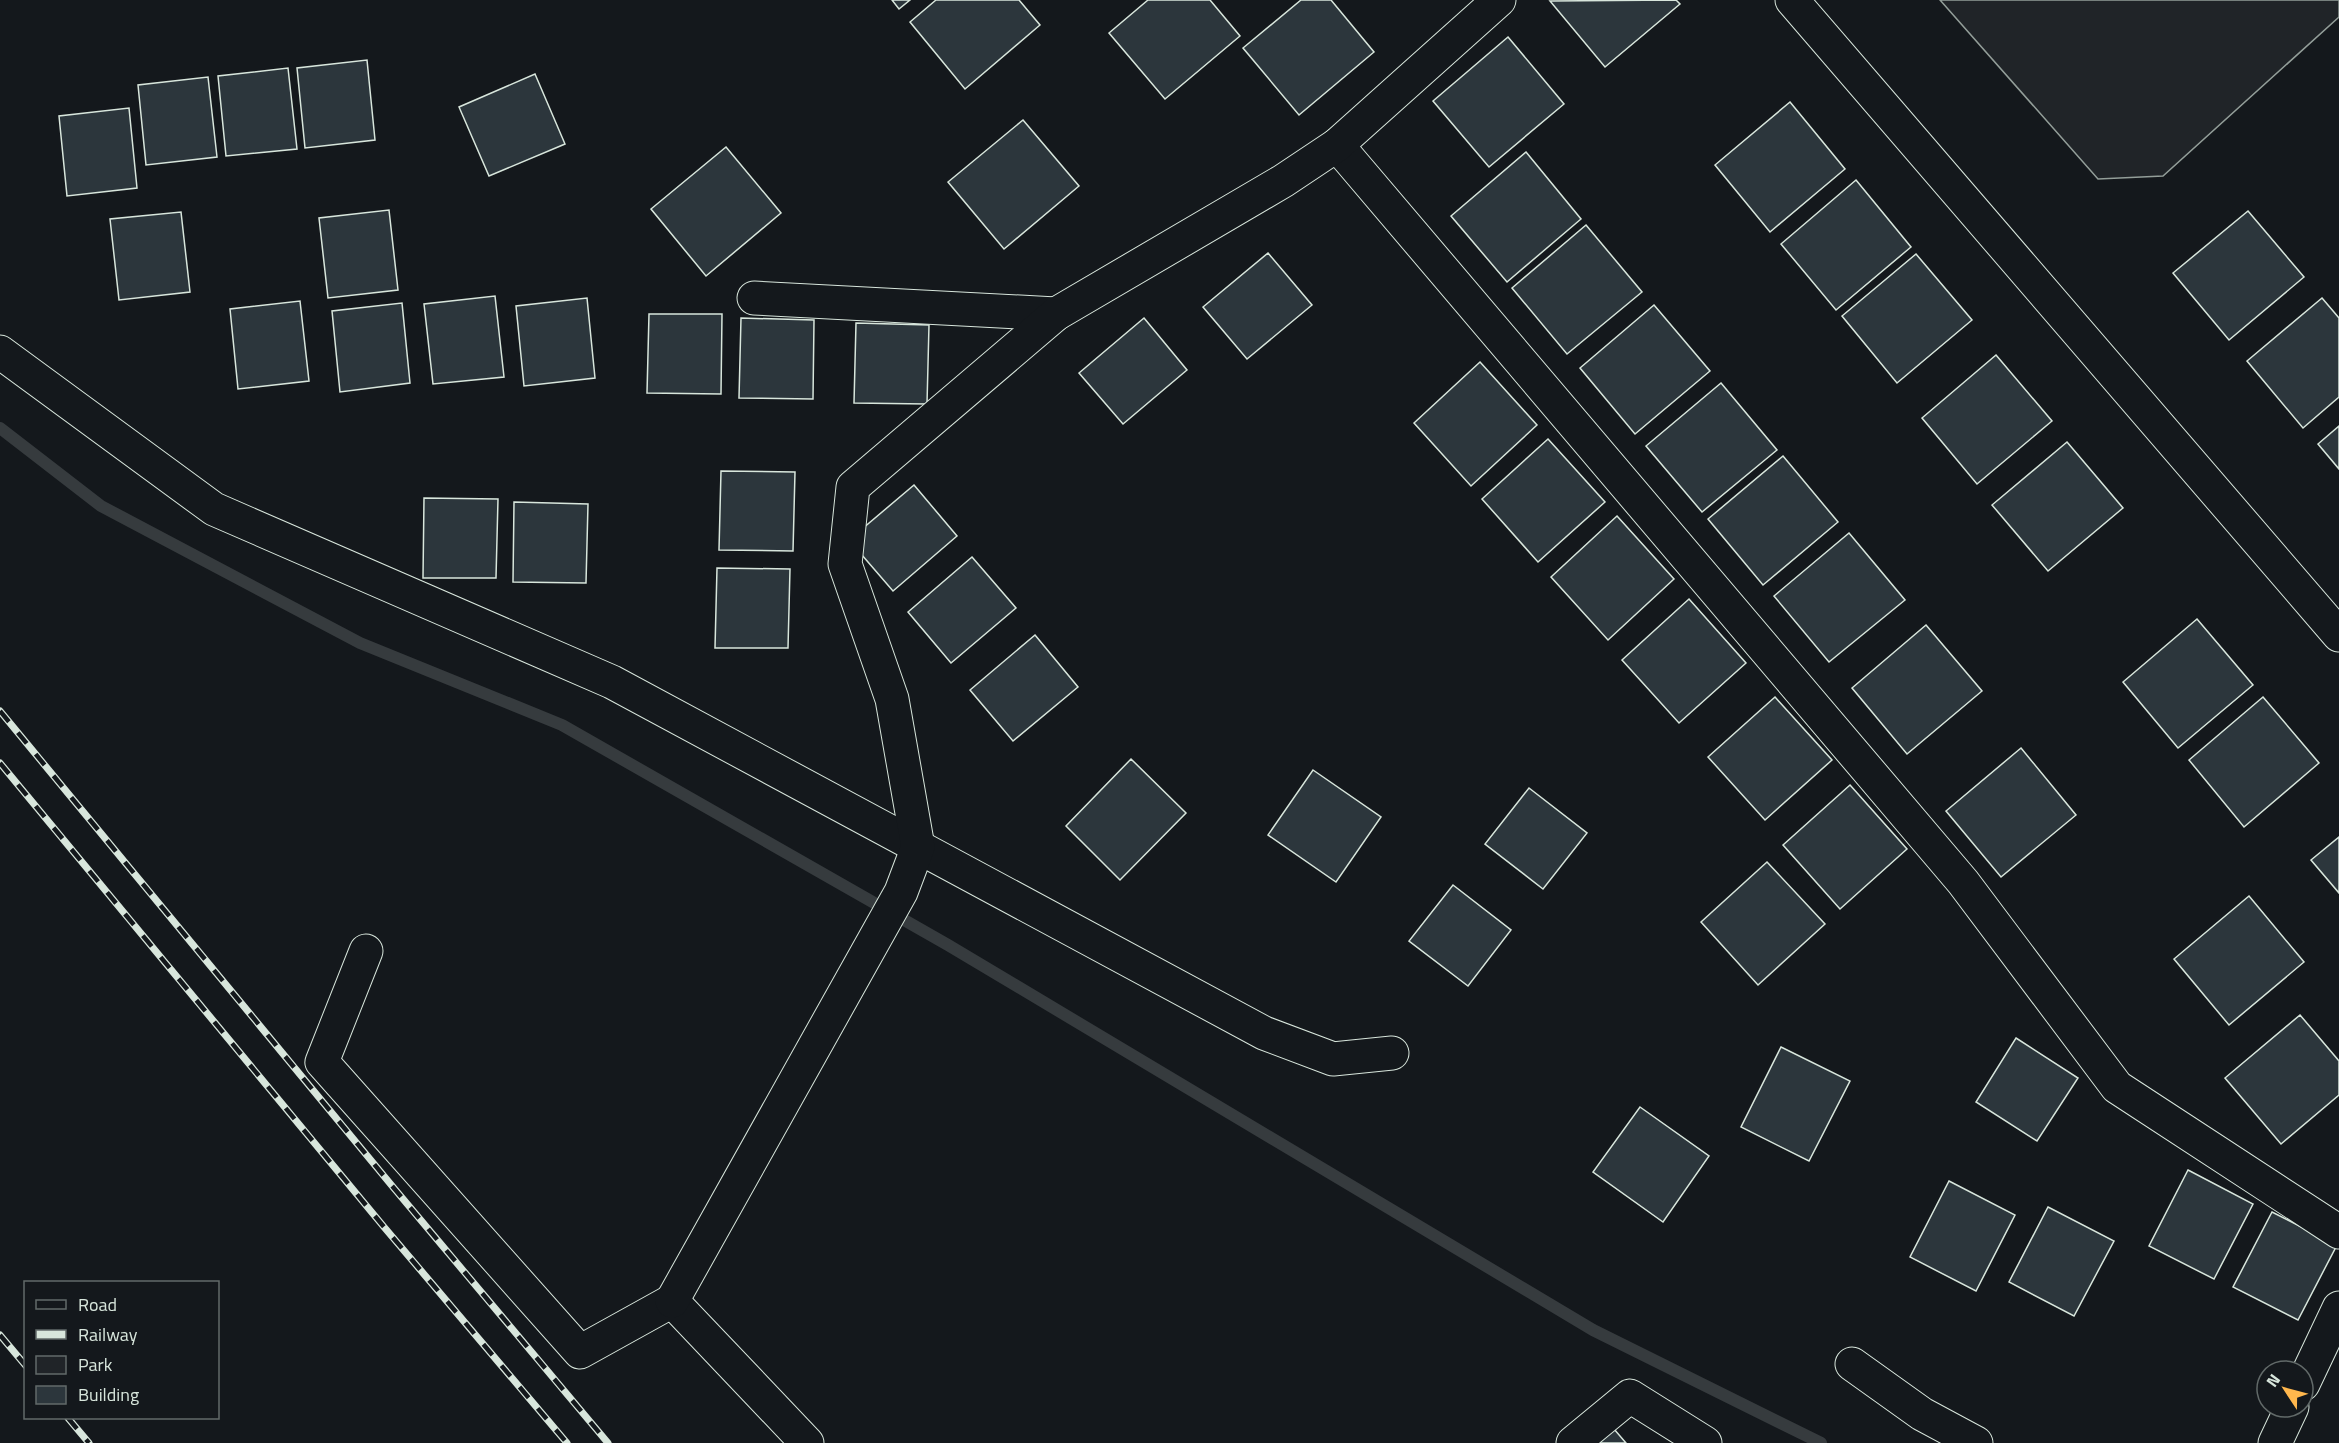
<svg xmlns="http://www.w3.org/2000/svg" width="2339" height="1443" font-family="'Titillium Web',sans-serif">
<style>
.green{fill:#202428;stroke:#939e99;stroke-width:1.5}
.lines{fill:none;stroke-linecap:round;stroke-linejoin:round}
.stream{stroke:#363b3e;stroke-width:12}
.building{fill:#2c363c;stroke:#d8e6dc;stroke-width:1.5}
.minor-casing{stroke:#d8e6dc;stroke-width:35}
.major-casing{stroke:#d8e6dc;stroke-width:35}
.minor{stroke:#14181c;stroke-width:33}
.major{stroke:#14181c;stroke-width:33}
.rail-casing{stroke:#d8e6dc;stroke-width:7}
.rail{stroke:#14181c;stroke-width:4.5;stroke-dasharray:14;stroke-linecap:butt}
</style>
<rect width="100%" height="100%" fill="#14181c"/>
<!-- green -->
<polygon class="green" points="1940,0 2339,0 2339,17 2163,176 2098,179"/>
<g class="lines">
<!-- stream -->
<polyline class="stream" points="0,428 101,506 360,643 562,725 948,945 1593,1330 1821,1443"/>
</g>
<!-- building -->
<g class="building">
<polygon points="892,0 910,0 899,9"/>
<polygon points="936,0 1019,0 1040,25 965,89 910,22"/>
<polygon points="1148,0 1210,0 1240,36 1165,99 1109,33"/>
<polygon points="1301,0 1331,0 1374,52 1299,115 1243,48"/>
<polygon points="1676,0 1680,4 1605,67 1550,1"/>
<polygon points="1508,37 1564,104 1489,167 1433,101"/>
<polygon points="367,60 375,140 305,148 297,68"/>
<polygon points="288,68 297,149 226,156 218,76"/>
<polygon points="535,74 565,144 489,176 459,107"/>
<polygon points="208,77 217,157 146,165 138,85"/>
<polygon points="1790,102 1845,169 1770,232 1715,165"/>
<polygon points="129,108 137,188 67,196 59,116"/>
<polygon points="1023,120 1079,186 1004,249 948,182"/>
<polygon points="726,147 781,213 706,276 651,209"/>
<polygon points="1526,152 1581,219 1507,282 1451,216"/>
<polygon points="1856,180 1911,247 1836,310 1781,244"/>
<polygon points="389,210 398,290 328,298 319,218"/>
<polygon points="2248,211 2304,277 2229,340 2173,273"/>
<polygon points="181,212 190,292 119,300 110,219"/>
<polygon points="1586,225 1642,292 1567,354 1512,288"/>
<polygon points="1268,253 1312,305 1247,359 1203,307"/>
<polygon points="1916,254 1972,320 1897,383 1842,316"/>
<polygon points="495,296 504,377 433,384 424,304"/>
<polygon points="587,298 595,378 524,386 516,306"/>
<polygon points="2322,298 2339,318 2339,397 2303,428 2247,361"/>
<polygon points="300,301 309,381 238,389 230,309"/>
<polygon points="402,303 410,383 340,392 332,311"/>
<polygon points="1654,305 1710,371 1635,434 1580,368"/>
<polygon points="649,314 722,314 721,394 647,393"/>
<polygon points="741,318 814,320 813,399 739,398"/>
<polygon points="1144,318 1187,370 1123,424 1079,373"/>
<polygon points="856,323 929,325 927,404 854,403"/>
<polygon points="1996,355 2052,421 1977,484 1922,418"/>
<polygon points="1480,362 1537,425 1471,486 1414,423"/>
<polygon points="1721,383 1777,450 1702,512 1646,446"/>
<polygon points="2339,426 2339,469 2318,444"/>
<polygon points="1548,439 1605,502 1538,562 1482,499"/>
<polygon points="2067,442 2123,508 2048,571 1992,505"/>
<polygon points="1783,456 1838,522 1763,585 1708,519"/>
<polygon points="721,471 795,472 793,551 719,550"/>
<polygon points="914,485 957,536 893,591 849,540"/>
<polygon points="424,498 498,499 496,578 423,578"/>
<polygon points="514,502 588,504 586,583 513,582"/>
<polygon points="1617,516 1674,579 1608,640 1551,577"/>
<polygon points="1849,533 1905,600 1829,662 1774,596"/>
<polygon points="972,557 1016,608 951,663 908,612"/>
<polygon points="717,568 790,569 788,648 715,648"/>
<polygon points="1689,599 1746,663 1679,723 1622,660"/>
<polygon points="2197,619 2253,685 2178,748 2123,682"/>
<polygon points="1926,625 1982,691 1907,754 1852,688"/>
<polygon points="1035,635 1078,687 1013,741 970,690"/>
<polygon points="1775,697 1832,760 1765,820 1708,757"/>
<polygon points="2263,697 2319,763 2244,827 2189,760"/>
<polygon points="2021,748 2076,815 2001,877 1946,811"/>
<polygon points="1131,759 1186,813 1120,880 1066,826"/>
<polygon points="1313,770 1381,817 1336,882 1268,835"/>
<polygon points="1850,785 1907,849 1840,909 1783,845"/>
<polygon points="1529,788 1587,833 1543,889 1485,844"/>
<polygon points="2339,837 2339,893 2311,860"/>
<polygon points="1767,862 1825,924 1758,985 1701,922"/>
<polygon points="1453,885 1511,930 1468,986 1409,941"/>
<polygon points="2249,896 2304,962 2229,1025 2174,959"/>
<polygon points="2300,1015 2339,1061 2339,1095 2281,1144 2225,1078"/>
<polygon points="2016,1038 2078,1078 2037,1141 1976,1102"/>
<polygon points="1781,1047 1850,1081 1809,1161 1741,1127"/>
<polygon points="1640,1107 1709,1156 1663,1222 1593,1172"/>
<polygon points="2188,1170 2253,1204 2214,1279 2149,1246"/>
<polygon points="1949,1181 2015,1215 1976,1291 1910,1257"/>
<polygon points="2048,1207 2114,1241 2074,1316 2009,1282"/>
<polygon points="2272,1212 2337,1245 2298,1320 2233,1287"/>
<polygon points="1614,1429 1626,1443 1598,1443"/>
</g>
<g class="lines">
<defs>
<g id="minor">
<polyline points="1337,145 1963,882 2117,1087 2339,1232"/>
<polyline points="754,298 1056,314"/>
<polyline points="0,352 214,509 612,682 1264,1033 1333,1059 1392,1053"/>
<polyline points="366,951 322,1062 580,1352 672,1301 807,1443"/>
<polyline points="672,1301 901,892 918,847 892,699 845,564 853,487 1056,314 1283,181 1337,145 1499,0"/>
<polyline points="1852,1364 1922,1414 1976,1443"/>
<polyline points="2303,1384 2339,1308"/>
<polyline points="1573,1443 1630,1396 1705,1443"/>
<polyline points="2275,1443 2292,1407"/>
</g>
<polyline id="major" points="1792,0 2339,635"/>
</defs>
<!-- minor casing -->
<use href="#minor" class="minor-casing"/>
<!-- major casing -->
<use href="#major" class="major-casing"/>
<!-- minor -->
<use href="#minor" class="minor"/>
<!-- major -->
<use href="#major" class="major"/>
<defs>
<g id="rail">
<polyline points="0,711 393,1187 608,1443"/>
<polyline points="0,763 384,1227 567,1443"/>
<polyline points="0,1335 26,1366"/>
<polyline points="68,1418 89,1443"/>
</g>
</defs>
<!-- rail casing -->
<use href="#rail" class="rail-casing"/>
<!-- rail -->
<use href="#rail" class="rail"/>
</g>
<!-- legend -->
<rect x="24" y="1281" width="195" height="138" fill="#14181c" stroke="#626a69" stroke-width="1.5"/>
<rect x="36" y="1300" width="30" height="9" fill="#14181c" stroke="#626a69" stroke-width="1.5"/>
<text x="78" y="1311" font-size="18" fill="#d8e6dc">Road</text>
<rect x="36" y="1330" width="30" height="9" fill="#d8e6dc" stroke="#626a69" stroke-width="1.5"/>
<text x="78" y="1341" font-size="18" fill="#d8e6dc">Railway</text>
<rect x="36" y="1356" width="30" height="18" fill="#202428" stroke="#626a69" stroke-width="1.5"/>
<text x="78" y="1371" font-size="18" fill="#d8e6dc">Park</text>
<rect x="36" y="1386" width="30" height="18" fill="#2c363c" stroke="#626a69" stroke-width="1.5"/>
<text x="78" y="1401" font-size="18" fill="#d8e6dc">Building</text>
<!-- north arrow -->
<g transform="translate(2285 1389) rotate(306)"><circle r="28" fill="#14181c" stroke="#626a69" stroke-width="1.5"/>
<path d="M0-4.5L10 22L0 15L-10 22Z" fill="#ffb74d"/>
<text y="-9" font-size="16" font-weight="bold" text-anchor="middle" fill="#d8e6dc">N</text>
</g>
</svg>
